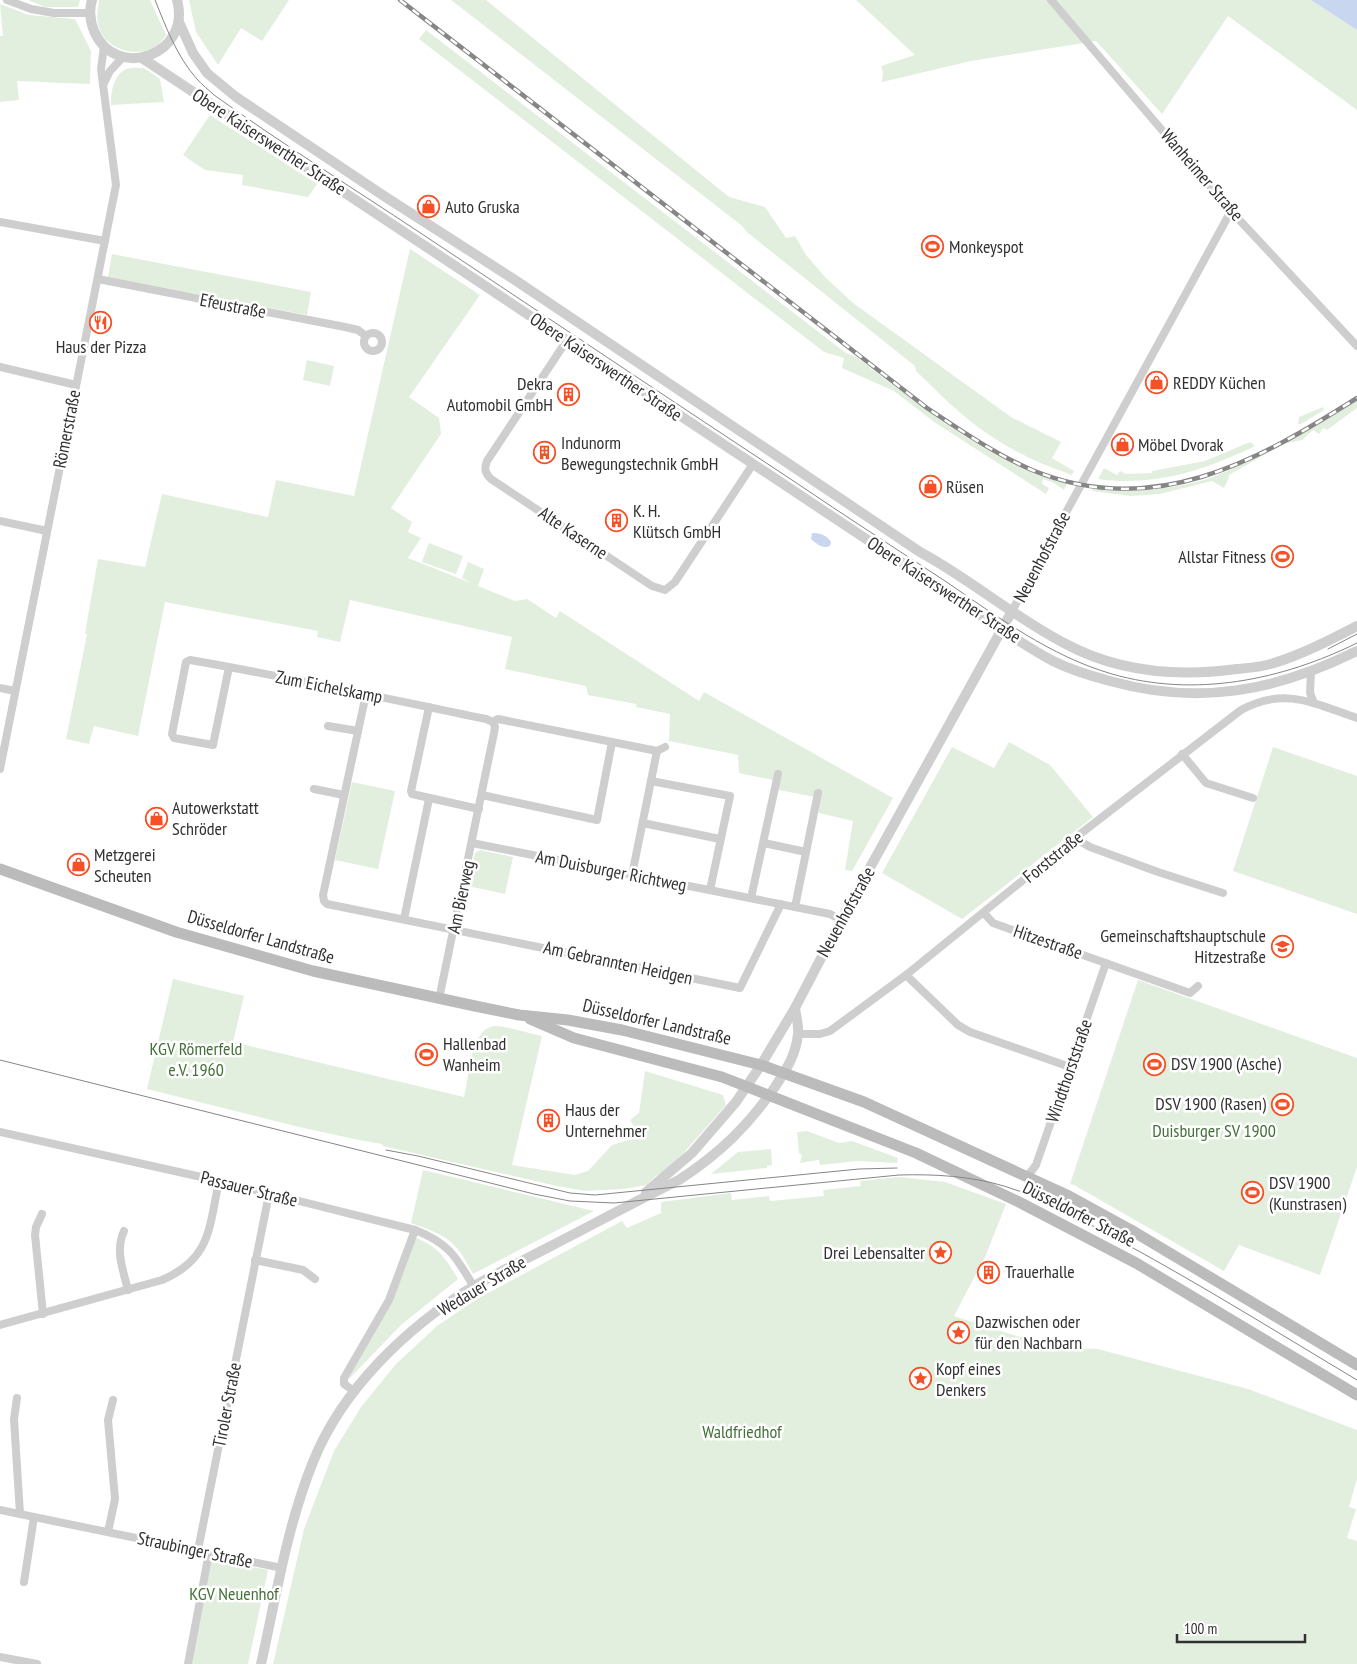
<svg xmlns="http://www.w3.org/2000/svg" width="1357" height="1664" font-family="'PT Sans Narrow',sans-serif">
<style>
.green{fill:#e2efde}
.water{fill:#c9d6f0}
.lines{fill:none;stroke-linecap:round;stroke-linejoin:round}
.minor{stroke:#cecece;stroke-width:8}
.tertiary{stroke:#cecece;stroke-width:10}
.secondary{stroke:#bbb;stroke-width:11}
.tram{stroke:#868686;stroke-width:1}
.rail-casing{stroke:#868686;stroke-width:4.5}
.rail{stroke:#fff;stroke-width:2.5;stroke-dasharray:8;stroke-linecap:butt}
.labels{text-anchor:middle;stroke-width:5;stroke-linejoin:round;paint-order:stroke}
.street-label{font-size:18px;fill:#313131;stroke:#fff}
.poi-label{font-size:18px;fill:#313131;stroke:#fff;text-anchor:start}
.park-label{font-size:18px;fill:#447139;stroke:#fff}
</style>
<rect width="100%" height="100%" fill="#fff"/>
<!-- green -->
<g class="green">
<polygon points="28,0 80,0 78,7 45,7"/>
<path d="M99 0H150L166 35C164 38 161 42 159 44 141 60 106 50 99 28 96 19 98 9 99 0Z"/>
<polygon points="189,0 289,0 262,41 241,28 218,65 196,32"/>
<path d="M451 0H486L729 197 765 207 786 238 795 236 806 255 825 277 853 303 1011 417 1061 442 1052 458 1074 471 1072 475C1033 462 996 443 964 416 947 402 932 386 916 371L915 366 748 233 741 225Z"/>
<polygon points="856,0 1311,0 1357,30 1357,110 1228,16 1162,114 1096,41 971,61 882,82 883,73 881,66 915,55"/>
<polygon points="0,4 29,15 75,19 91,51 90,84 17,81 19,100 0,102 0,36 3,36"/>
<path d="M426 30 846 353 856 357C919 404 990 464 1067 483L1064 490 1054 483 1043 479 1042 484 1049 488 1046 494 934 422 894 391 842 368 844 358 824 352 419 39Z"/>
<path d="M144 68 160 79 164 102 111 105C111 92 113 74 127 69 132 67 139 68 144 68Z"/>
<polygon points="210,115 317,184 308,197 242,185 243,175 205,170 183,155"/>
<polygon points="410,249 480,295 409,397 439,418 441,434 391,508 412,522 408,532 421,538 408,558 471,583 462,578 468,562 484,569 478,586 515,601 527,599 556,618 560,611 699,701 704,692 893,798 852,871 845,870 853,821 819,813 815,797 779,790 773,780 739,773 738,755 669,741 670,714 636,707 636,704 588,695 586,686 505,669 512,637 350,600 340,642 317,637 318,631 165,602 138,736 94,726 89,744 66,739 87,634 85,633 98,559 145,567 162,494 268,517 276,480 354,496"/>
<polygon points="112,254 311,292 307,315 108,277"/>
<polygon points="307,360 334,366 330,386 303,380"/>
<path d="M1357 400V408L1327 430 1323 428 1319 434 1313 430 1302 440 1287 443 1274 449 1229 475 1228 480 1224 488 1212 481 1160 494 1131 496 1092 491 1094 487C1130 493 1168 490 1204 480 1223 474 1242 464 1260 455 1293 438 1325 420 1357 400Z"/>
<polygon points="1323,407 1324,410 1301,424 1298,424 1299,417"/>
<path d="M1250 442 1255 446C1206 470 1154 487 1098 479L1104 468 1117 475 1120 471 1126 474 1152 473V471L1205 461Z"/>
<polygon points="429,543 463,556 456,574 422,562"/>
<polygon points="1009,742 1050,765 1093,817 962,919 882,873 952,747 994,768"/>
<polygon points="1273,747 1357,776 1357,914 1233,871"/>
<polygon points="352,782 395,791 378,869 335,860"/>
<polygon points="480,850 513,857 505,894 468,886 475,853"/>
<path d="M173 979 244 996 233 1042 464 1097C470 1078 469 1027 496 1026 505 1026 532 1034 542 1036L512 1165 575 1175 588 1171 612 1145 632 1139 635 1128 630 1120 639 1113 645 1071 723 1095 726 1105 679 1158 667 1170 656 1176 646 1185 624 1189 585 1191 557 1186 383 1146 382 1144 359 1140 299 1127 147 1089Z"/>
<polygon points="1138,980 1357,1058 1357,1167 1320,1275 1239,1245 1224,1271 1074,1185 1070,1184"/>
<polygon points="807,1131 839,1143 852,1141 898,1158 897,1163 857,1161 820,1165 819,1160 800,1163 802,1155 799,1153 797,1132"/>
<polygon points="771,1149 772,1165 767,1166 767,1168 711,1174 738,1152"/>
<path d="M423 1170 594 1211 473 1274C456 1240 447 1236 411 1223Z"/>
<polygon points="899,1177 945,1182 1006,1204 986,1255 954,1316 1045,1345 1070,1348 1098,1349 1248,1389 1357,1430 1357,1479 1349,1507 1356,1509 1347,1538 1357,1541 1357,1664 273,1664 304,1529 334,1451 361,1407 396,1364 437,1326 477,1299 622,1221 627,1228 661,1213 661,1202 731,1193 732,1200 769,1196 770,1201 824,1196 823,1190 861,1186 860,1181"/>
<path d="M416 1238C439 1247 446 1259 458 1279L401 1325 348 1380Z"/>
<polygon points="212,1559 268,1570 248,1664 191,1664"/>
</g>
<!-- water -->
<g class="water">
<polygon points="1311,0 1357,0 1357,30"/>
<path d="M812 533C821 533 826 535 831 542L830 546C822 549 817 544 811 539Z"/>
</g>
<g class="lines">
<!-- minor -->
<g class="minor">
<polyline points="7,0 31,9 54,13 90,13"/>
<polyline points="1051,0 1231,211 1357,346"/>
<polyline points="103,85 110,71 123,57"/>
<polyline points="0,222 105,241"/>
<polyline points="98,279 345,327 358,330 366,336"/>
<circle cx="373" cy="342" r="9"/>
<path d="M567 340 487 461C484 469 485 473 491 479L652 586 665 590 675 582 753 464"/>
<polyline points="0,367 76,385"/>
<polyline points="0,521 47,531"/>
<polyline points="1012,611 1231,211"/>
<path d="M229 667 213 745 174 738 172 734 186 662 190 660C289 677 388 699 486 719L493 722 498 719 657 751 665 747"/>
<polyline points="1311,672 1310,693 1314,703"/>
<polyline points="0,688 15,691"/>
<polyline points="366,694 323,895 324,901 327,904 740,988 781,904"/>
<polyline points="429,707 411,791 412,794 479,809"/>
<polyline points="328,726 358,731"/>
<polyline points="1182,754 1206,783 1253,798"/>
<polyline points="0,769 116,185 101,69 104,46"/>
<polyline points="651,781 730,796 710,890"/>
<polyline points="314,789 344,795"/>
<polyline points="482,795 597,820 612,742"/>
<polyline points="643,823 720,839"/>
<polyline points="1075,838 1090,847 1158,872 1223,893"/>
<polyline points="472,843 830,914 841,920"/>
<polyline points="764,843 806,852"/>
<polyline points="632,875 657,751"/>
<polyline points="751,898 778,774"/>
<polyline points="795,907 818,793"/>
<polyline points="984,913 993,923 1190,993 1198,986"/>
<polyline points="404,919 429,799"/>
<polyline points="906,975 958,1025 970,1032 1070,1067"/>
<polyline points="439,999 494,733 495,727 493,722"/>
<path d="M798 1034H820L830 1031 906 975 1075 838 1241 710C1285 686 1315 704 1357 718"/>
<path d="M0 1132 219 1181 415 1230C449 1243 456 1257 474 1287"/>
<polyline points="1027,1177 1036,1165 1106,963"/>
<polyline points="42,1214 36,1227 35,1235 43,1314"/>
<path d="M124 1231C115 1250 123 1270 128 1290"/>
<polyline points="255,1260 303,1270 315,1279"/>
<path d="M0 1325 162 1280C211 1259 209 1228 219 1181"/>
<polyline points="354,1391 344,1384 344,1378 389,1300 415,1230"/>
<polyline points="17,1398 14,1419 20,1514"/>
<polyline points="0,1510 282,1568"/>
<polyline points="108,1532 115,1499 108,1420 113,1400"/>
<polyline points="198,1550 269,1194"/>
<polyline points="24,1582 34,1517"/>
<polyline points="0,1657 37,1664"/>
<polyline points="188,1664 209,1553"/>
</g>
<!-- tertiary -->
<g class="tertiary">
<path d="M92 0C89 10 90 21 94 31 116 82 192 55 177 0"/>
<path d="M179 22 193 53 207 73 236 97 384 196 515 280 920 552C970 579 1014 617 1064 643 1117 672 1178 677 1237 669 1249 668 1262 667 1274 663 1303 654 1330 640 1357 626"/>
<path d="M142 58 982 616C1005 632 1028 648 1053 661 1071 670 1091 676 1110 681 1199 706 1276 691 1357 651"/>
<polyline points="646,1192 692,1153 736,1102 761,1065 795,1008 841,920 1012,611"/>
<path d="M261 1664C276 1597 287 1526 313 1462 342 1389 407 1327 474 1286 499 1272 526 1259 551 1246 594 1224 636 1201 679 1180 719 1154 748 1126 775 1087 786 1070 796 1055 798 1034 799 1026 796 1016 795 1008"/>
</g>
<!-- secondary -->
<g class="secondary">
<polyline points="0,869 176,932 313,971 475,1006 519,1015 568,1020 622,1030 761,1065 864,1102 1069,1196 1131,1230 1357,1365"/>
<polyline points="530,1019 574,1038 722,1077 916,1153 1017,1201 1136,1263 1357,1395"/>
</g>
<!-- tram -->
<g class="tram">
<path d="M155 0C166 27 177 57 197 79 202 85 209 90 214 95 281 143 351 187 419 232 544 315 669 399 795 482 845 516 895 548 945 581 998 617 1050 656 1112 674 1195 698 1282 680 1357 643"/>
<polyline points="1328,649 1357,634"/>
<path d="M0 1060 534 1194 570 1201 614 1203 899 1175C935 1174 970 1176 1004 1186 1047 1199 1085 1222 1124 1243 1203 1286 1280 1334 1357 1380"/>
<polyline points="386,1150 418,1156 570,1193 595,1195 859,1169 897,1168"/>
</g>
<defs>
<path id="rail" d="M400 0 927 408C960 430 995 454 1032 470 1153 520 1256 462 1357 398"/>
</defs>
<!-- rail casing -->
<use href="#rail" class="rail-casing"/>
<!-- rail -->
<use href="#rail" class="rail"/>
</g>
<!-- icons -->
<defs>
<symbol id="shop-ring" viewBox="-11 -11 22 22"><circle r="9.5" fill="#fff" stroke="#f55026" stroke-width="1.5"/><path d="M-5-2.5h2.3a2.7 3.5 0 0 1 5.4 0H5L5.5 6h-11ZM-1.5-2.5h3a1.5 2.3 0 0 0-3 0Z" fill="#f55026"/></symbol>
<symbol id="stadium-ring" viewBox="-11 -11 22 22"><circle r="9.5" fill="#fff" stroke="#f55026" stroke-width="1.5"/><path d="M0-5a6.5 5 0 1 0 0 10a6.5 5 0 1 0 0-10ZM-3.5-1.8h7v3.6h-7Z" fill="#f55026"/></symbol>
<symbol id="restaurant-ring" viewBox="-11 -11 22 22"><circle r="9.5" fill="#fff" stroke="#f55026" stroke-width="1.5"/><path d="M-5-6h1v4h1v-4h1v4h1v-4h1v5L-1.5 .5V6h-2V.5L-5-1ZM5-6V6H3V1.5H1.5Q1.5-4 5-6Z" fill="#f55026"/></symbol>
<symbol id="building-ring" viewBox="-11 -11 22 22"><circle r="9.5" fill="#fff" stroke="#f55026" stroke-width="1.5"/><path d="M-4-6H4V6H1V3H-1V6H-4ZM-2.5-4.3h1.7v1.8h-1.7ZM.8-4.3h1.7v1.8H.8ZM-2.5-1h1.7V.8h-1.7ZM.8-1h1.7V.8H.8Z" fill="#f55026"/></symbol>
<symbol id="school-ring" viewBox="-11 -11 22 22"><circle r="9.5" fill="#fff" stroke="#f55026" stroke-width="1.5"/><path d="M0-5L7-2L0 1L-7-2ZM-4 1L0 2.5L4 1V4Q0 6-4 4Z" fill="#f55026"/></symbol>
<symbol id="sight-ring" viewBox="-11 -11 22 22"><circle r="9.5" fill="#fff" stroke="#f55026" stroke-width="1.5"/><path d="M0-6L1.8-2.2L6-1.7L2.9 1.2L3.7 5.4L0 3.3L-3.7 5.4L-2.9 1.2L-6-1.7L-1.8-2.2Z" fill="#f55026"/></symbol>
</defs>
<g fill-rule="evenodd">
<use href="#shop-ring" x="416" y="194" width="25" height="25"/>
<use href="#stadium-ring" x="920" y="234" width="25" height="25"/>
<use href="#restaurant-ring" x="88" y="310" width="25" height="25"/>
<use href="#shop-ring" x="1144" y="370" width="25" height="25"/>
<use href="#building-ring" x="556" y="382" width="25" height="25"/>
<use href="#shop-ring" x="1110" y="432" width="25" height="25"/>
<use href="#building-ring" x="532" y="440" width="25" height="25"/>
<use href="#shop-ring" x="918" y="474" width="25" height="25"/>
<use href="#building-ring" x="604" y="508" width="25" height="25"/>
<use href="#stadium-ring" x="1270" y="544" width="25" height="25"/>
<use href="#shop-ring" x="144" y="806" width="25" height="25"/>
<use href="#shop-ring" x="66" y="852" width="25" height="25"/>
<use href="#school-ring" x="1270" y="934" width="25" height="25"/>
<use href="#stadium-ring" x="414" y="1042" width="25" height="25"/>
<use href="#stadium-ring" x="1142" y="1052" width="25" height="25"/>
<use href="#stadium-ring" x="1270" y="1092" width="25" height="25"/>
<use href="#building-ring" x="536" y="1108" width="25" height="25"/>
<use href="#stadium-ring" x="1240" y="1180" width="25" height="25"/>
<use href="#sight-ring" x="928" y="1240" width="25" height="25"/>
<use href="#building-ring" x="976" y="1260" width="25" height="25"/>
<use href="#sight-ring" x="946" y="1320" width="25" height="25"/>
<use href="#sight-ring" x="908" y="1366" width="25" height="25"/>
</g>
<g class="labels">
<!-- street labels -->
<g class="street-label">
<text transform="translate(269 142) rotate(33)" y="6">Obere Kaiserswerther Straße</text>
<text transform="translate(1202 175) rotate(49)" y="6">Wanheimer Straße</text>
<text transform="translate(233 306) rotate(11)" y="6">Efeustraße</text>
<text transform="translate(606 367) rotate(34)" y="6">Obere Kaiserswerther Straße</text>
<text transform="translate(67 429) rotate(-79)" y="6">Römerstraße</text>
<text transform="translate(573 533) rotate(34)" y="6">Alte Kaserne</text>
<text transform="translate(1042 557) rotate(-62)" y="6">Neuenhofstraße</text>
<text transform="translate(944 590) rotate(33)" y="6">Obere Kaiserswerther Straße</text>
<text transform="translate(329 687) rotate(11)" y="6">Zum Eichelskamp</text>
<text transform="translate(1053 857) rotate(-39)" y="6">Forststraße</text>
<text transform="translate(611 871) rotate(11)" y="6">Am Duisburger Richtweg</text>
<text transform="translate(461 897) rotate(-78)" y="6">Am Bierweg</text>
<text transform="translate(846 912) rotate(-61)" y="6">Neuenhofstraße</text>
<text transform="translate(261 937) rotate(16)" y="6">Düsseldorfer Landstraße</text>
<text transform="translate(1048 942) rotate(19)" y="6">Hitzestraße</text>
<text transform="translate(618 963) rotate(12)" y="6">Am Gebrannten Heidgen</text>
<text transform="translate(657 1022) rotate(13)" y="6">Düsseldorfer Landstraße</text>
<text transform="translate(1069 1071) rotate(-71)" y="6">Windthorststraße</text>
<text transform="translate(249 1189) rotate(14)" y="6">Passauer Straße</text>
<text transform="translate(1079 1214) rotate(27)" y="6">Düsseldorfer Straße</text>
<text transform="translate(482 1286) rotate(-31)" y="6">Wedauer Straße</text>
<text transform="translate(227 1405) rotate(-79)" y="6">Tiroler Straße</text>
<text transform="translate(195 1550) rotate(12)" y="6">Straubinger Straße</text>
</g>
<!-- poi labels -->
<g class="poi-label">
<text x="445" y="213">Auto Gruska</text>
<text x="949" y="253">Monkeyspot</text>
<text x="101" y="353" text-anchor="middle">Haus der Pizza</text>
<text x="1173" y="389">REDDY Küchen</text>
<text x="553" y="390" text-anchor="end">Dekra<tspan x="553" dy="21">Automobil GmbH</tspan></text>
<text x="561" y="449">Indunorm<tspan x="561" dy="21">Bewegungstechnik GmbH</tspan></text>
<text x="1138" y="451">Möbel Dvorak</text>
<text x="946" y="493">Rüsen</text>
<text x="633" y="517">K. H.<tspan x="633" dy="21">Klütsch GmbH</tspan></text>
<text x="1266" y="563" text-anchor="end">Allstar Fitness</text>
<text x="172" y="814">Autowerkstatt<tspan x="172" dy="21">Schröder</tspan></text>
<text x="94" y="861">Metzgerei<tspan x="94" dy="21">Scheuten</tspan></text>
<text x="1266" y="942" text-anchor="end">Gemeinschaftshauptschule<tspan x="1266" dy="21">Hitzestraße</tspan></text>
<text x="443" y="1050">Hallenbad<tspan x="443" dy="21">Wanheim</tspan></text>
<text x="1171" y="1070">DSV 1900 (Asche)</text>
<text x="1266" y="1110" text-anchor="end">DSV 1900 (Rasen)</text>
<text x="565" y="1116">Haus der<tspan x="565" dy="21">Unternehmer</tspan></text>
<text x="1269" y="1189">DSV 1900<tspan x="1269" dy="21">(Kunstrasen)</tspan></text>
<text x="925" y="1259" text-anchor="end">Drei Lebensalter</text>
<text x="1005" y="1278">Trauerhalle</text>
<text x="975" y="1328">Dazwischen oder<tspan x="975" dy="21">für den Nachbarn</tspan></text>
<text x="936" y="1375">Kopf eines<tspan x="936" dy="21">Denkers</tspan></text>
</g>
<!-- park labels -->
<g class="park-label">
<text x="196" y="1055">KGV Römerfeld<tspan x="196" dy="21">e.V. 1960</tspan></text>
<text x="1214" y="1137">Duisburger SV 1900</text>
<text x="742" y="1438">Waldfriedhof</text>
<text x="234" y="1600">KGV Neuenhof</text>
</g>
</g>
<!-- scale -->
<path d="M1177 1634v8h128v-8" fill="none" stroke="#313131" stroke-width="2.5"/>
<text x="1184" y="1634" font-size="15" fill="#313131" stroke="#ffffff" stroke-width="4" paint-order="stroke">100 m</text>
</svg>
